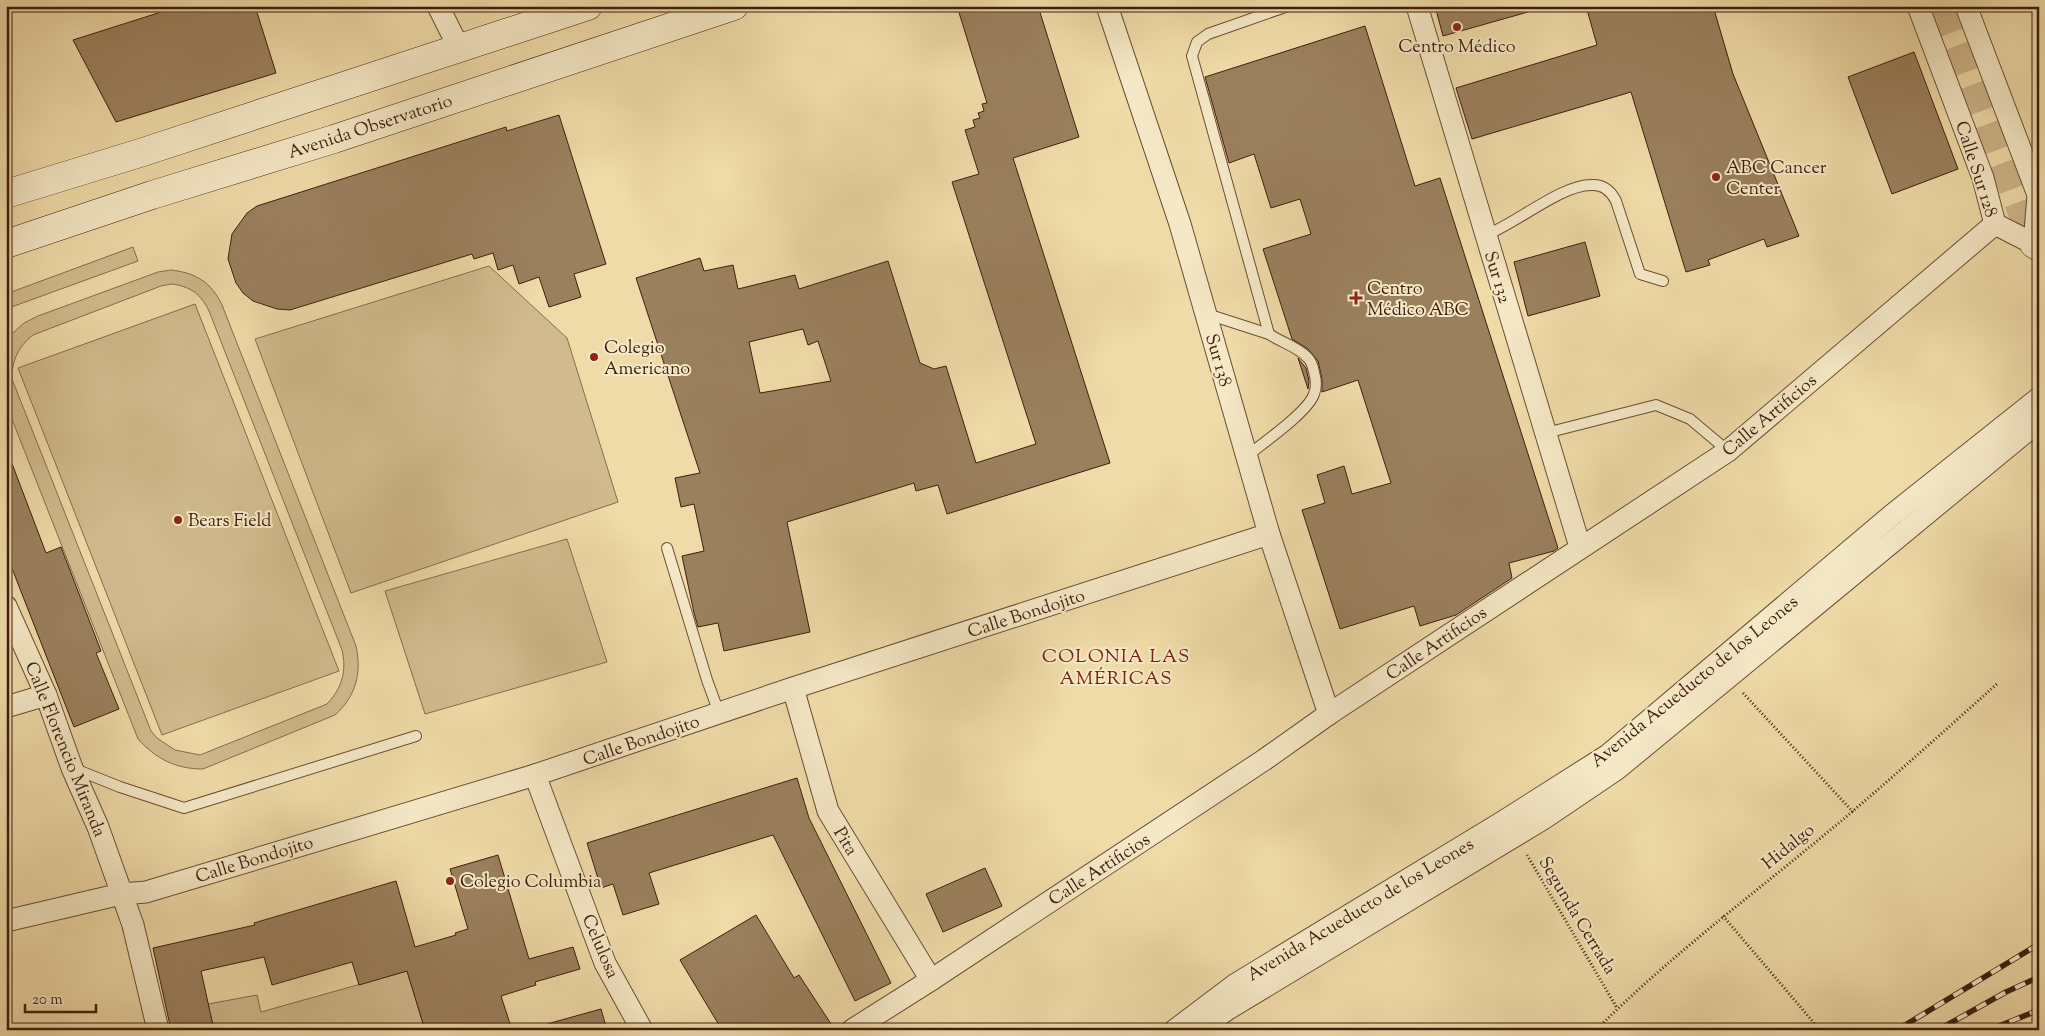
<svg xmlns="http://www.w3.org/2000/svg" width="2045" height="1036" font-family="'Sorts Mill Goudy',serif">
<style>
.green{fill:#d1bb8e;stroke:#886c4e;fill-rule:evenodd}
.building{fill:#9b805e;stroke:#3f1e0e;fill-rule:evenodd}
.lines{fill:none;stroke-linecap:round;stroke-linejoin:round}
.secondary-tunnel{stroke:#ccb589;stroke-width:28;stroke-dasharray:28 14;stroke-linecap:butt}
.lane-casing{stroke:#6b4d34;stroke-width:12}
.street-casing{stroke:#6b4d34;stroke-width:23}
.secondary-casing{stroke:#3f1e0e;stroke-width:29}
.path{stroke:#3f1e0e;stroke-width:3;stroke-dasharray:1 2.5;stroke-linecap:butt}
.lane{stroke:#f5e8c6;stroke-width:10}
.street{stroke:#f5e8c6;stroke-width:21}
.secondary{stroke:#f5e8c6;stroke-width:28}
.rail-casing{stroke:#3f1e0e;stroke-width:5.5}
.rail{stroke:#f5e8c6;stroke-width:4;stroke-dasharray:11;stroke-linecap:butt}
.poi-dot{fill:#8f2418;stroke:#f5e8c6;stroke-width:2}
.labels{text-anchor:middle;stroke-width:4;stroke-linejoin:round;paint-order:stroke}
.poi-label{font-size:18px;fill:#3f1e0e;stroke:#f5e8c6;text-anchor:start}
.street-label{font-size:18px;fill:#3f1e0e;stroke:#f5e8c6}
.neighbourhood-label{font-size:19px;letter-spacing:1px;fill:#7a1f14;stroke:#f5e8c6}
</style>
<rect width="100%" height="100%" fill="#efdba8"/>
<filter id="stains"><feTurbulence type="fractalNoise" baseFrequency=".004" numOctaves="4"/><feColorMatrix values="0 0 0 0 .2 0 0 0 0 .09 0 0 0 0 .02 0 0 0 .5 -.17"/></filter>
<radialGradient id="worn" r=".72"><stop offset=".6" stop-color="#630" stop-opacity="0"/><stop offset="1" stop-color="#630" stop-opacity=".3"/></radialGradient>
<!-- green -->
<g class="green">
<polygon points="133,247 138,261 6,309 6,294"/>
<polygon points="489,266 567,338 618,502 351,593 255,339"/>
<path d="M171 270C196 273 211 282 222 305L356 646C362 673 356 696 335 715L203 769C176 769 156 759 138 739L6 404V343L13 333 24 323 38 316 158 272ZM171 284C190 286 201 294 209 311L342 650C347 671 342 688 327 704L200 755 175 750 157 738 151 731 12 379C12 360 18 347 33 335L161 286Z"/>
<polygon points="195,304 339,671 162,735 18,368"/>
<polygon points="567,539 607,662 425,714 385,591"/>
<polygon points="407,971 425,1030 214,1030 208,1004 257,995 261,1012"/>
</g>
<!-- building -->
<g class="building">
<polygon points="180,6 255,6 276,73 116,122 73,40"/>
<path d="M957 6H1038L1079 137 1013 158 1110 463 947 514 938 485 916 491 914 483 787 522 810 632 724 651 718 623 698 627 694 613 682 556 704 551 694 504 681 507 675 478 700 473 636 278 700 258 704 271 733 265 738 289 795 275 799 289 888 261 920 363 934 369 946 366 976 463 1036 444 952 182 979 174 965 130 975 127 973 120 980 118 978 113 984 111 982 104 987 103ZM803 329 808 345 818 341 831 381 760 393 749 342Z"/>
<polygon points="1435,6 1527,6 1528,12 1443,36"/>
<polygon points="1586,6 1713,6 1733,74 1799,236 1767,247 1764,239 1708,260 1710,265 1686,272 1631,92 1472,139 1456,88 1597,45"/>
<polygon points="1365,26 1415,186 1440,178 1558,548 1554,551 1509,563 1512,578 1456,615 1420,626 1414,606 1340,629 1302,510 1325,503 1317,475 1344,466 1352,494 1391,483 1358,380 1322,392 1322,379 1318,361 1308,349 1292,339 1263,249 1311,234 1300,199 1271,208 1254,154 1229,163 1205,77"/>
<polygon points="1914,52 1958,169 1892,194 1848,77"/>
<polygon points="559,115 606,264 574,274 581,297 549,307 539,277 519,284 513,265 498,270 493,253 474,259 472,254 290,310 277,309 253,301 243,293 236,283 228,259 232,234 247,213 257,206 506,127 507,131"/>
<polygon points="1585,242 1600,296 1528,316 1514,262"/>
<polygon points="1298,358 1306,368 1309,381 1308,389"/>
<polygon points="8,453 46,553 61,547 101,651 96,653 119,709 74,727 6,553"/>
<polygon points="797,778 809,818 891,983 855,1001 773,835 649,873 659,904 623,915 613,884 601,888 587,843"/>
<polygon points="498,855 529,959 573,947 580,969 535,982 536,985 501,996 512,1030 425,1030 407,971 359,985 352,962 272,985 264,957 201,971 214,1030 171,1030 153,948 255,925 254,923 396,881 415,947 456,935 455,933 468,929 450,869"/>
<polygon points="985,868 1002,906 943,932 926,894"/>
<polygon points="756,915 794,978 799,975 835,1030 722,1030 680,960"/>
<polygon points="601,1009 607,1030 548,1030 547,1024"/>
</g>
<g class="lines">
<!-- secondary-tunnel -->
<polyline class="secondary-tunnel" points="1943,6 2034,244"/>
<defs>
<g id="lane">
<path d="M1486 235C1517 223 1561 185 1591 185 1603 184 1611 191 1616 201L1640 274 1663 281"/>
<path d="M1207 314 1269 334C1282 343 1297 346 1308 358 1311 361 1313 367 1314 372 1316 379 1317 387 1314 394 1308 412 1263 443 1247 456"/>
<polyline points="1269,334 1192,56 1197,42 1208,34 1288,6"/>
<polyline points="1546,433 1656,405 1690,419 1728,451"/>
<polyline points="667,548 707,680 719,713"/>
<polyline points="75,769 120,787 184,808 416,736"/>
</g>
<g id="street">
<polyline points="438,6 459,48"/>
<polyline points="1107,6 1180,224 1269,534 1329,714"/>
<polyline points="1417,6 1580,547"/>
<polyline points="1918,6 1983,178 1995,224 2034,244 2038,195 1966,6"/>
<polyline points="6,606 46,695 72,768 98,827 133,925 158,1030"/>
<polyline points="793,688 828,811 931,980"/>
<polyline points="6,707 46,695"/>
<polyline points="535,775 605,963 642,1030"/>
<polyline points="6,921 121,894 146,892 535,775 793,688 1269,534"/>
<polyline points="852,1030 931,980 1264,760 1329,714 1728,451 1995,224"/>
<polyline points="1175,1030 1236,984 1504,821 1608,755 1892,515 2039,398"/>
<polyline points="1198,1030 1228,1009 1543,819 1617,769 2039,421"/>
</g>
<g id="secondary">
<polyline points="6,194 140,153 588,6"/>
<polyline points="6,244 152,195 334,139 734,6"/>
<polyline points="2034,244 2039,247"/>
</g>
</defs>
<!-- lane casing -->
<use href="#lane" class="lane-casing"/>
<!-- street casing -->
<use href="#street" class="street-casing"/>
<!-- secondary casing -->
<use href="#secondary" class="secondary-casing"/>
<!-- path -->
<g class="path">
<polyline points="1743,693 1853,812"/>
<polyline points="1527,855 1617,1008"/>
<polyline points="1723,916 1820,1030"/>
<path d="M1596 1030C1676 950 1767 884 1853 811 1902 769 1950 726 1998 683"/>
</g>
<!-- lane -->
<use href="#lane" class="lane"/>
<!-- street -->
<use href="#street" class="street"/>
<!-- secondary -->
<use href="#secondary" class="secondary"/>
<defs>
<g id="rail">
<polyline points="1897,1030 2039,944"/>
<polyline points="1938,1030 2006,992 2039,977"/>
<polyline points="1989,1030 2039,1010"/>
</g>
</defs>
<!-- rail casing -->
<use href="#rail" class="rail-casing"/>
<!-- rail -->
<use href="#rail" class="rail"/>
</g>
<!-- markers -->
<g class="poi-dot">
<circle cx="1457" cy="27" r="5"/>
<circle cx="1716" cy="177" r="5"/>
<path d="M1353.5 290.5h5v5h5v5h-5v5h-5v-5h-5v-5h5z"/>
<circle cx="594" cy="357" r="5"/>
<circle cx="178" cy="520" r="5"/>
<circle cx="450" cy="881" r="5"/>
</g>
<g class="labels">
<!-- poi labels -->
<g class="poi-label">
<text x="1457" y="52" text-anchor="middle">Centro Médico</text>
<text x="1726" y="173">ABC Cancer<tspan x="1726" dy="21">Center</tspan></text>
<text x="1367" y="294">Centro<tspan x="1367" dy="21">Médico ABC</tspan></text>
<text x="604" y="353">Colegio<tspan x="604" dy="21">Americano</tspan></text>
<text x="188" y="526">Bears Field</text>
<text x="460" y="887">Colegio Columbia</text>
</g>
<!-- street labels -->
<g class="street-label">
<text transform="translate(370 126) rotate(-18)" y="6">Avenida Observatorio</text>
<text transform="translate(1977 169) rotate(72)" y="6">Calle Sur 128</text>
<text transform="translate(1498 277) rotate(73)" y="6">Sur 132</text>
<text transform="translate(1219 360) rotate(74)" y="6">Sur 138</text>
<text transform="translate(1769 415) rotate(-40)" y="6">Calle Artificios</text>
<text transform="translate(1026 613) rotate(-18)" y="6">Calle Bondojito</text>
<text transform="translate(1436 643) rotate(-34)" y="6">Calle Artificios</text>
<text transform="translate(1694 681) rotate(-39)" y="6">Avenida Acueducto de los Leones</text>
<text transform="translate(641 740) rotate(-19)" y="6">Calle Bondojito</text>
<text transform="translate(66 749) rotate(68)" y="6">Calle Florencio Miranda</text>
<text transform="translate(846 841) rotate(59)" y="6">Pita</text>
<text transform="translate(1788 846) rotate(-39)" y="6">Hidalgo</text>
<text transform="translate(254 859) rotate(-17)" y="6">Calle Bondojito</text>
<text transform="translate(1099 869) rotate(-33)" y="6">Calle Artificios</text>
<text transform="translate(1360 909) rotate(-31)" y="6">Avenida Acueducto de los Leones</text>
<text transform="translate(1578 915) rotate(59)" y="6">Segunda Cerrada</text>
<text transform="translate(601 946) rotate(67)" y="6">Celulosa</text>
</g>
<!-- neighbourhood labels -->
<g class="neighbourhood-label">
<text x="1116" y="662">COLONIA LAS<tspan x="1116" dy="22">AMÉRICAS</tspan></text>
</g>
</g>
<!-- margin -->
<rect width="2045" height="1036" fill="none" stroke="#efdba8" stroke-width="25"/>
<rect x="8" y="8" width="2030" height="1021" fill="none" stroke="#3f1e0e" stroke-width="2.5"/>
<rect x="12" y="12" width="2020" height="1011" fill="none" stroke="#3f1e0e"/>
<!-- scale -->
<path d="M25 1004v8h71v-8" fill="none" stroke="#3f1e0e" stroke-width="2.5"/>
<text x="32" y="1004" font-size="15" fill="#3f1e0e" stroke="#f5e8c6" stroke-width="4" paint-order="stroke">20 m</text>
<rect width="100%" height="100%" filter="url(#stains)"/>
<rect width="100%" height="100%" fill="url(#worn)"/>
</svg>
